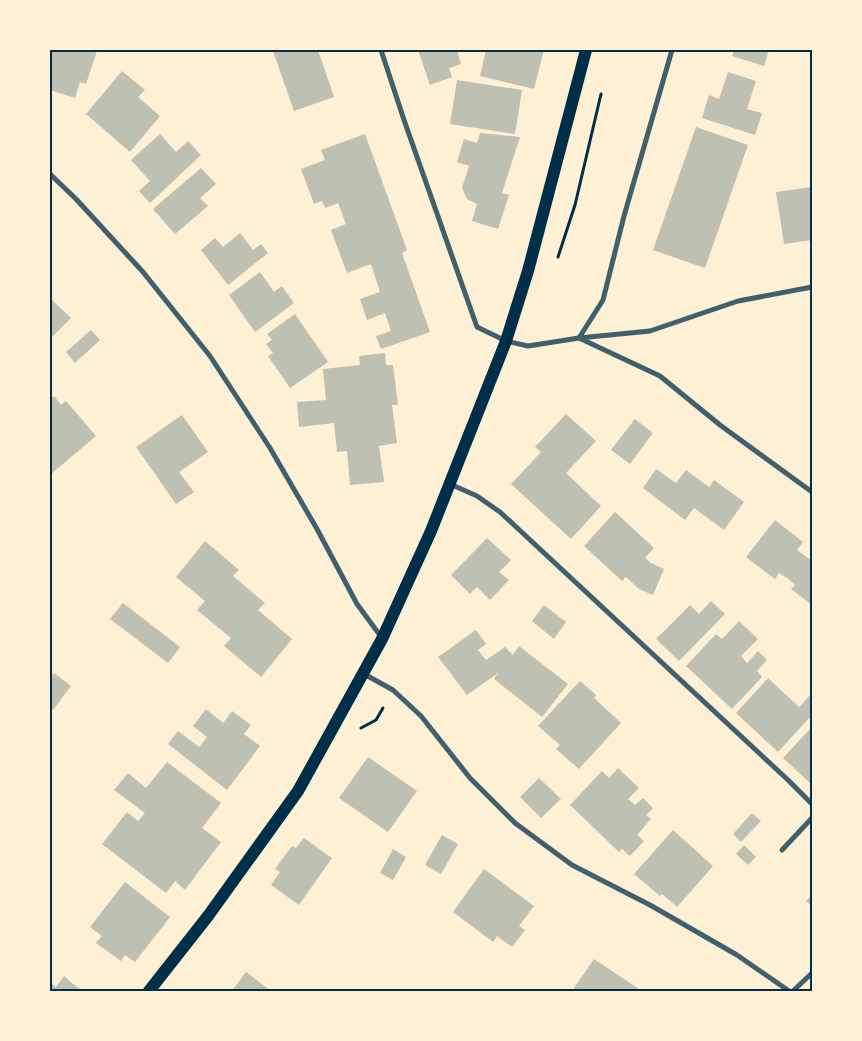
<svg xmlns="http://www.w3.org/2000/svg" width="862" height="1041" font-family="Inter,sans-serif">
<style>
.building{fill:#bec0b2}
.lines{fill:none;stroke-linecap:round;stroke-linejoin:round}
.path{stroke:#003049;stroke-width:3}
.minor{stroke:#3f606c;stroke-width:5}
.primary{stroke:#003049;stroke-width:12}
.neatline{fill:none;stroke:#003049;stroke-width:2}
</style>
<rect width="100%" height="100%" fill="#fdf0d5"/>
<!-- building -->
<g class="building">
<polygon points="50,50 94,50 97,51 86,84 80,82 75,98 50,90"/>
<polygon points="267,50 318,50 334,97 294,111 273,51 268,52"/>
<polygon points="418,50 457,50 461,64 449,68 452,77 430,85"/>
<polygon points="486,50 544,50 534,89 480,76"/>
<polygon points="734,50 769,50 764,66 732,56"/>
<polygon points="122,71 145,90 138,97 160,116 130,152 86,114"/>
<polygon points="728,72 756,81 747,109 762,113 755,135 702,118 709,95 719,99"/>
<polygon points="457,80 522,90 515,134 450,124"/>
<polygon points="696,127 748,145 705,268 653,250"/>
<polygon points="480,133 520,137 502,193 509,195 498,229 472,221 477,204 467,199 462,188 469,166 457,162 464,139 477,143"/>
<polygon points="160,134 176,152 188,141 201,155 150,203 139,191 150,181 131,160"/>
<polygon points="365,134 407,250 402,253 430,332 381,349 376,336 391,331 385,313 367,320 360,299 380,292 371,264 347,273 331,230 346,224 338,203 325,208 322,201 314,204 301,169 325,160 321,150"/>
<polygon points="201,168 216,184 200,198 208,206 175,234 153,209"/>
<polygon points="812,187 812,240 784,244 776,192"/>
<polygon points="240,233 253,250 261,244 268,253 228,285 201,250 215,238 223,247"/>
<polygon points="260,272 274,292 282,286 294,303 255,332 229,295"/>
<polygon points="50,298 71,318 50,339"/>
<polygon points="295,314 328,362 290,388 268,356 273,353 266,344 272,340 267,334"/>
<polygon points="91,330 100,340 75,363 66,352"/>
<polygon points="385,353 386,365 393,365 398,405 392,405 397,443 379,446 384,482 350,485 347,451 337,452 334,423 299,427 297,402 326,400 323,369 360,365 359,356"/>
<polygon points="54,396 61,405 66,401 96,436 50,475 50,399"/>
<polygon points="566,414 596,441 566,473 601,506 571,539 511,484 541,452 535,447"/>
<polygon points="182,415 208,452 179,472 194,492 176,504 136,447"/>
<polygon points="635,419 653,433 630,464 611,450"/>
<polygon points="656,469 676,483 686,470 709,487 714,480 744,502 724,530 694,508 685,520 643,488"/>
<polygon points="615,512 654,548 645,558 651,563 664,569 653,595 639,589 626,577 622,581 584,546"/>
<polygon points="775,520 803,542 797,550 812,561 812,605 791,589 795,585 787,578 779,573 775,579 746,557"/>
<polygon points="487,538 511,560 499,572 509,580 490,600 477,587 470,594 451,575"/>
<polygon points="205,541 239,570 233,576 265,603 258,610 292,639 261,677 224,646 231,638 197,610 205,601 176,577"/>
<polygon points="711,601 725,614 679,661 656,639 690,605 699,614"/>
<polygon points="123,603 180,647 168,663 110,619"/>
<polygon points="544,605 566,622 554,639 532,621"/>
<polygon points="739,621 758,639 741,656 747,663 758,651 767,660 757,671 762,677 732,709 686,666 716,634 722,639"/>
<polygon points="476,630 486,644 478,650 486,660 505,647 513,655 519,646 568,684 542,717 494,679 498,673 467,695 438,657"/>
<polygon points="54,673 71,686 53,710 50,708 50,678"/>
<polygon points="768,678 799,707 811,694 812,694 812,715 778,752 736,713"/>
<polygon points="580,681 596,695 594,698 621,723 579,769 556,749 560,745 538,726"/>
<polygon points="206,709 223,723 232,711 251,725 244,734 260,746 227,790 168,744 178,731 199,747 207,737 193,726"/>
<polygon points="809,730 812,733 812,785 783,758"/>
<polygon points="368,757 417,791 388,832 339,798"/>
<polygon points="167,762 221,803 202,828 221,842 185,890 175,881 166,893 102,844 127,812 138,821 145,813 114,790 128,773 146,788"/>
<polygon points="618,768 639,788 628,799 635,805 643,798 653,808 646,815 651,819 637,835 644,841 630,856 622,849 619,852 570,805 602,771 609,778"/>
<polygon points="539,778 561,799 541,818 520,797"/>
<polygon points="752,813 761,821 741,842 733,834"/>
<polygon points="673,830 713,866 677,907 662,894 660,896 634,874"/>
<polygon points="442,835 458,844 441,874 425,865"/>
<polygon points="304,838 332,858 299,905 271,885 280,872 275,869 292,846 296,848"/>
<polygon points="744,845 756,857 748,865 736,854"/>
<polygon points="393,849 406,857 393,880 380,873"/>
<polygon points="484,869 534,906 519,926 525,930 512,947 497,936 493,942 453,912"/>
<polygon points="125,882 170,917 135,962 125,955 121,961 96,943 102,936 90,927"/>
<polygon points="812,895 812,906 806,901"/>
<polygon points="594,959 642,991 572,991"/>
<polygon points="246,972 271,991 232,991"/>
<polygon points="64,976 73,984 83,991 50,991 50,982 56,987"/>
</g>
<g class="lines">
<!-- path -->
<g class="path">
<polyline points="558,257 575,205 601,94"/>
<polyline points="361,728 376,720 383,708"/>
</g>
<!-- minor -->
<g class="minor">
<polyline points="381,50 404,120 477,327 506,341 528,346 579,338 650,331 738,301 812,287"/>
<polyline points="50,174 76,199 143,272 210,356 270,448 317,529 357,604 382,638"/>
<polyline points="579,338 603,300 624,216 672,50"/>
<polyline points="579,338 660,376 720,425 812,492"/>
<polyline points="450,484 477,496 500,512 788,780 812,804"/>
<polyline points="364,674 393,690 421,716 470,778 515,823 572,865 650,905 737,955 789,991"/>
<polyline points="782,850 812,818"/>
<polyline points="793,991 812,973"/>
</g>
<!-- primary -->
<polyline class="primary" points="149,991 208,916 298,791 382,639 431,531 506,341 528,271 586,50"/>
</g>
<!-- border -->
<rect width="862" height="1041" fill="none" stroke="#fdf0d5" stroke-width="102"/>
<rect x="51" y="51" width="760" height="939" class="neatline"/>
</svg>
